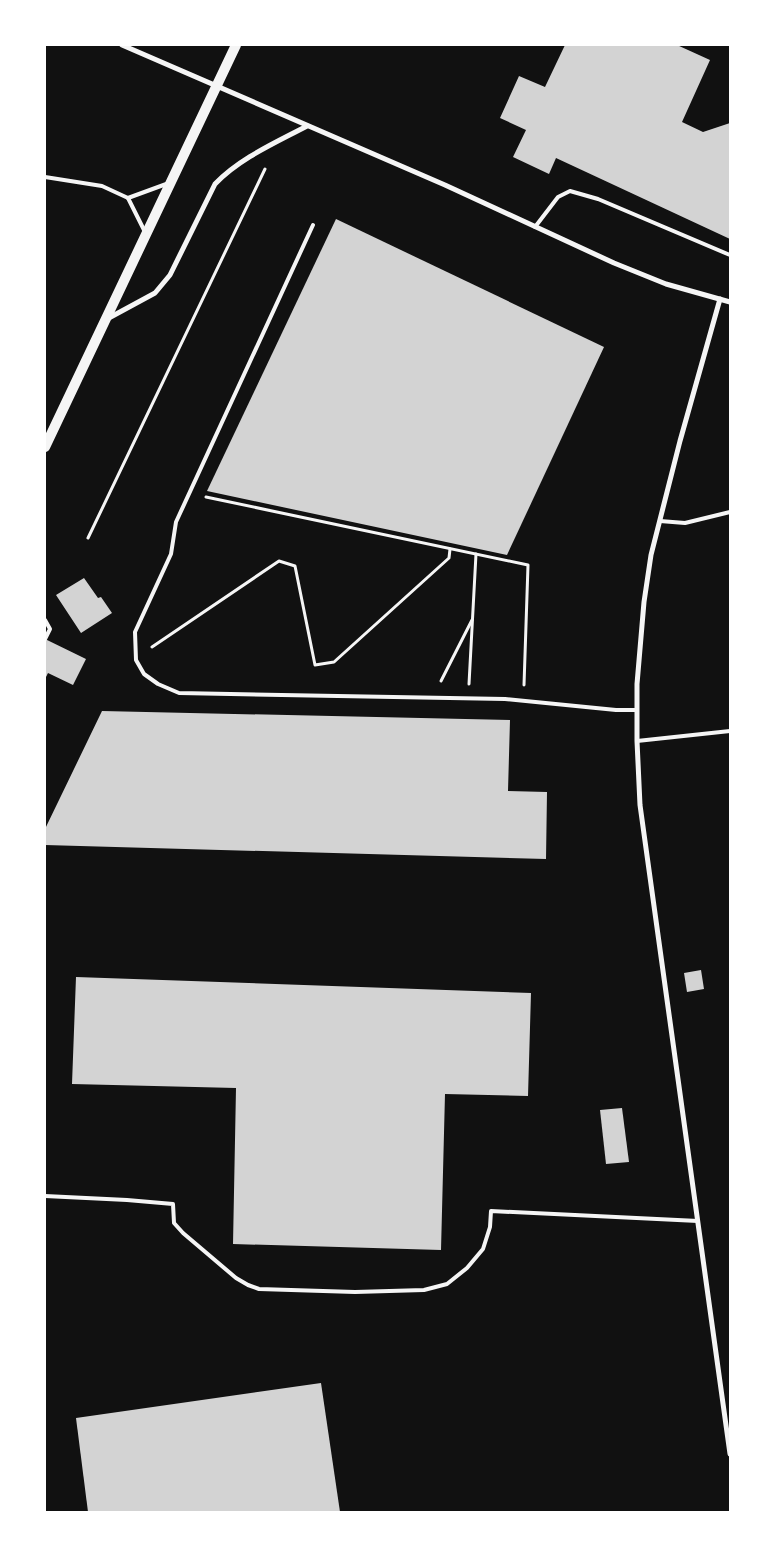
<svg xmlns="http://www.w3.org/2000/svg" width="775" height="1557" font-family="'Nunito Sans',sans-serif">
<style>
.building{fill:#d3d3d3}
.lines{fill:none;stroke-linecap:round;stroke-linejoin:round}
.path{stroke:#f5f5f5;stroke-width:3}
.service{stroke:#f5f5f5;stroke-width:4}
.minor{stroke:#f5f5f5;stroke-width:5}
.secondary{stroke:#f5f5f5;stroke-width:10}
</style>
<rect width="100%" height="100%" fill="#111"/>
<!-- building -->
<g class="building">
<polygon points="565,45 677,45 710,60 682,122 703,132 730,123 730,239 556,158 549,174 513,157 526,130 500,118 519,76 545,87"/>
<polygon points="336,219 604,347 507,555 207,491"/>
<polygon points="84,578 98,598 101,597 112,613 81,633 56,595"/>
<polygon points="45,639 86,659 73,685 48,673 45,679"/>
<polygon points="102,711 510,720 508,791 547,792 546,859 45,845 45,829"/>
<polygon points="701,970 704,989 687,992 684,973"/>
<polygon points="76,977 531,993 528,1096 445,1094 441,1250 233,1244 236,1088 72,1084"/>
<polygon points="622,1108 629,1162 606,1164 600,1110"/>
<polygon points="321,1383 340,1512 88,1512 76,1418"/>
</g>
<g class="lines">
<!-- path -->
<g class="path">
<polyline points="206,497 528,565 524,685"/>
<polyline points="88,538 265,169"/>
<polyline points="152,647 279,561 295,566 315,665 334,662 449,558 450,549"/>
<polyline points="441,681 472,620"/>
<polyline points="469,684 476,554"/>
</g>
<!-- service -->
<g class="service">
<polyline points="45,177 102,186 128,198 145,232"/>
<polyline points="128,198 169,183"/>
<polyline points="313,225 176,522 171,554 135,632 136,660 144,674 158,684 179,693 505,699 616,710 637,710"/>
<polyline points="535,227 558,197 570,191 598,199 730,255"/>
<polyline points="660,521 685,523 730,512"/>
<polyline points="45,620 50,629 45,639"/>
<polyline points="637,741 730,731"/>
<polyline points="45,1196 127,1200 173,1204 174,1223 183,1233 236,1278 248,1285 259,1289 355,1292 424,1290 447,1284 467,1268 483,1249 490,1227 491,1211 698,1221"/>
</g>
<!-- minor -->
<g class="minor">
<polyline points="122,45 445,185 614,263 666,284 730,302"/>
<polyline points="720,299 680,441 651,555 644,602 637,684 637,741 640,805 730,1454"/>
<path d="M107 319 155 293 170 275 215 184C240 158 275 143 307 126"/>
</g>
<!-- secondary -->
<polyline class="secondary" points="45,447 236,45"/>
</g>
<!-- border -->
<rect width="775" height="1557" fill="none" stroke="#ffffff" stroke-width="92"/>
</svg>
